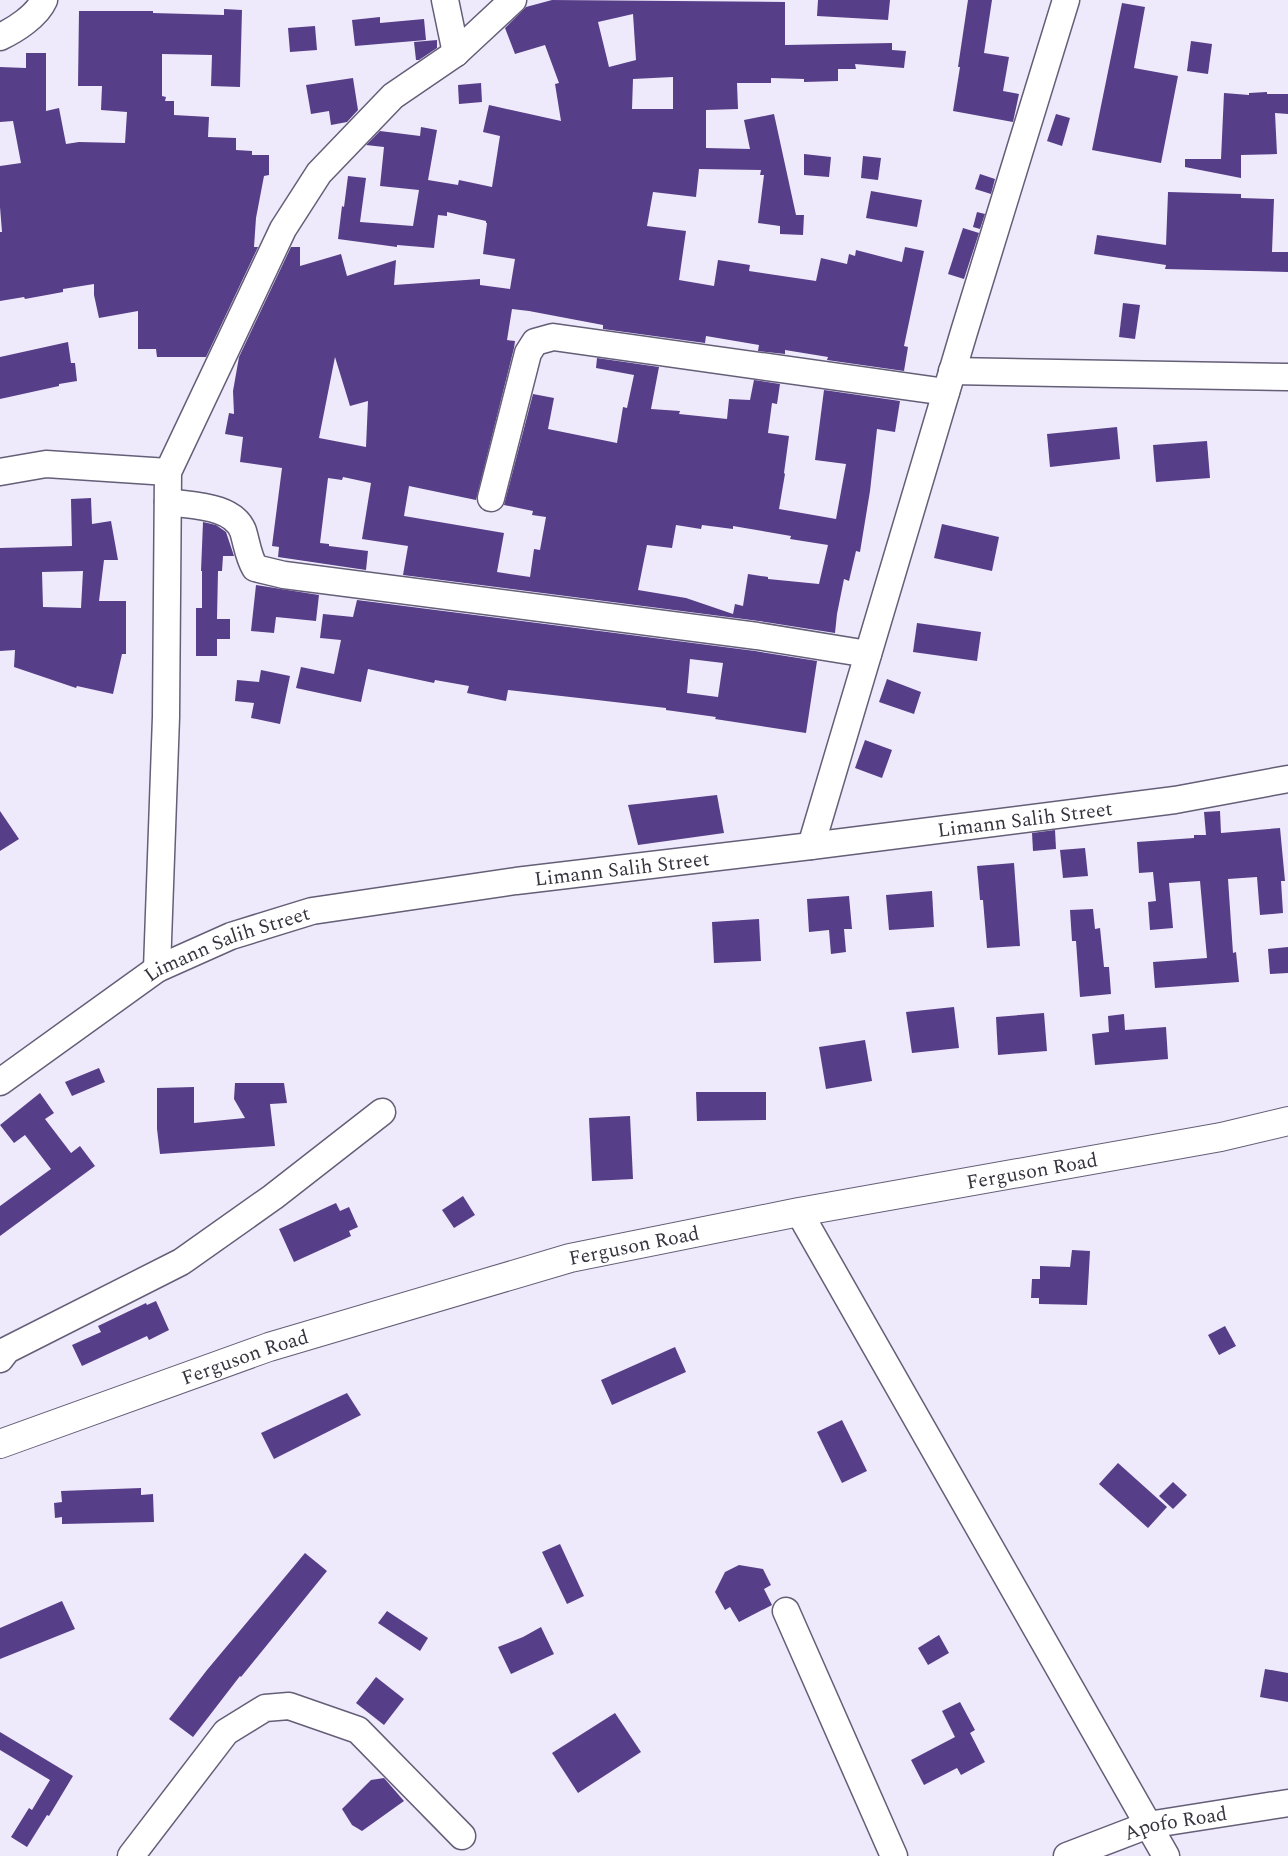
<svg xmlns="http://www.w3.org/2000/svg" width="1288" height="1856" font-family="Spectral,serif">
<style>
.building{fill:#573e88;fill-rule:evenodd}
.lines{fill:none;stroke-linecap:round;stroke-linejoin:round}
.minor-casing{stroke:#645e77;stroke-width:29}
.highway-casing{stroke:#645e77;stroke-width:30}
.minor{stroke:#fff;stroke-width:26}
.highway{stroke:#fff;stroke-width:28}
.labels{text-anchor:middle;stroke-width:5;stroke-linejoin:round;paint-order:stroke}
.street-label{font-size:20px;fill:#36343f;stroke:#fff}
</style>
<rect width="100%" height="100%" fill="#eeeafb"/>
<!-- building -->
<g class="building">
<path d="M552 0 785 2V45L892 43V50L906 51 904 68 855 64 856 69H838V81L804 82V79L771 78V83H737L738 109 706 110V148L750 149 744 120 774 114 796 215H804L803 235 780 234V226L758 223 764 175H760L761 170 699 169 696 197 653 192 647 226 686 231 679 280 714 286 718 260 750 265 749 271 816 281 821 258 847 264 849 254 855 256 856 250 902 262 905 247 924 251 904 346 908 347 904 371 827 360 828 357 785 350V354L758 351 759 345 706 336 705 343 603 329V325L529 311 512 309 507 340 515 341 514 348 476 500 409 486 404 516 504 533 497 572 530 577 534 549 540 550 546 517 532 515 533 511 504 505 533 394 554 398 548 429 617 443 623 407 627 408 634 375 596 368 597 358 659 367 651 409 680 411 679 414 727 419 729 399 750 400 754 380 780 384 777 404 772 403 768 433 789 436 784 473 785 474 779 509 836 519 846 464 815 460 824 390 900 401 895 432 877 429 870 491 860 552 856 551 849 581 844 579 837 614 835 633 759 621 403 575 408 546 362 539 371 483 343 477 342 480 328 478 320 543 329 544V546L368 551 366 570 278 557 279 547 272 546 282 468 240 462 243 437 225 434 229 413 234 414 233 391 239 357 291 247H300V266L341 254 347 276 396 260 394 285 480 279V285L510 289 515 259 483 254 487 223H486V221L447 212V216L438 215 434 248 397 245V247L338 239 342 206 344 207 348 176 366 178 360 222 413 226 419 190 380 186 384 147 366 145 380 131 420 136 421 127 437 130 428 180 458 185 459 180 492 187 500 136 483 132 489 105 561 121 555 84 559 83 545 45 515 54 505 28 526 7ZM633 14 636 60 609 67 598 22ZM673 77V109H632L633 79ZM335 357 350 406 368 401 366 447 319 438ZM676 525 701 529 702 525 733 529V526L791 536 790 539 828 545 819 584 768 579V577L748 574 743 606 735 604 733 614 686 598 638 590 647 545 672 548Z"/>
<polygon points="818,0 890,0 888,20 817,16"/>
<polygon points="968,0 992,0 984,53 1009,57 1003,91 1019,94 1013,122 953,111 960,67 958,67"/>
<polygon points="1122,3 1145,7 1134,68 1178,76 1161,163 1092,150"/>
<polygon points="224,9 242,10 240,87 211,86 212,55 162,54 162,96 166,97 165,101 174,101 174,115 209,117 208,137 236,138 236,150 252,151 252,155 269,155 269,175 264,176 256,218 254,247 258,247 206,357 157,357 156,349 138,349 138,311 99,318 94,295 94,284 63,289 63,292 25,299 24,297 0,301 0,232 2,232 0,207 0,166 21,163 13,121 0,122 0,67 26,68 26,53 46,53 46,111 59,108 66,144 79,142 125,143 127,112 101,110 102,86 78,86 79,11 153,11 153,13 224,15"/>
<polygon points="380,17 380,23 424,19 426,40 355,46 352,20"/>
<polygon points="315,26 317,50 290,52 288,28"/>
<polygon points="437,40 437,48 419,60 416,60 414,42"/>
<polygon points="1191,41 1212,44 1208,74 1187,71"/>
<polygon points="353,78 358,110 347,122 331,125 329,111 311,114 306,85"/>
<polygon points="481,83 482,102 459,104 458,85"/>
<polygon points="1267,92 1267,94 1288,94 1288,114 1275,113 1277,154 1241,155 1241,178 1185,167 1185,159 1221,159 1224,93 1249,95 1249,93"/>
<polygon points="1056,114 1070,118 1062,146 1047,141"/>
<polygon points="804,154 831,157 829,177 804,175"/>
<polygon points="863,156 881,158 878,180 861,178"/>
<polygon points="980,174 995,179 991,194 975,189"/>
<polygon points="871,191 922,200 917,227 866,218"/>
<polygon points="1168,192 1241,194 1241,198 1274,199 1272,252 1288,252 1288,272 1165,269 1166,265 1094,254 1097,235 1166,245"/>
<polygon points="977,212 985,214 980,229 973,227"/>
<polygon points="963,228 979,233 964,279 948,274"/>
<polygon points="1123,303 1140,305 1135,339 1119,337"/>
<polygon points="68,342 71,363 75,363 77,381 59,384 59,386 0,399 0,357"/>
<polygon points="1117,427 1120,459 1050,467 1047,434"/>
<polygon points="1207,441 1210,478 1156,482 1153,445"/>
<path d="M91 498 92 524 111 521 118 560H104L99 601H126V654H122L113 694 77 686 76 688 14 667 15 650 0 651V548L72 546 71 499ZM83 571 81 608 43 607 42 572Z"/>
<polygon points="203,522 216,525 226,532 234,556 223,556 222,571 218,571 217,619 230,619 230,639 217,639 217,656 196,656 196,608 202,608 202,571 201,571"/>
<polygon points="942,524 999,537 992,571 934,558"/>
<polygon points="256,585 319,595 316,621 276,617 274,633 251,631"/>
<path d="M357 600 755 651 817 661 806 733 715 719 716 717 666 710V708L597 700 508 690 506 701 467 693 469 686 435 680 434 683 368 669 361 702 296 688 301 667 334 674 341 640 320 638 323 614 353 617ZM690 659 723 663 718 697 687 693Z"/>
<polygon points="917,623 981,632 977,661 913,652"/>
<polygon points="261,670 290,676 280,724 251,718 254,703 235,701 237,680 259,682"/>
<polygon points="887,679 921,692 914,714 879,702"/>
<polygon points="865,740 892,750 882,778 855,768"/>
<polygon points="717,795 724,833 638,845 628,805"/>
<polygon points="0,811 19,839 0,851"/>
<polygon points="1220,811 1221,833 1280,828 1285,881 1281,881 1283,913 1260,915 1257,877 1228,879 1233,953 1236,952 1239,982 1155,988 1153,962 1207,958 1200,881 1169,883 1173,928 1150,930 1148,902 1156,901 1153,872 1139,873 1137,842 1194,838 1194,835 1206,835 1204,812"/>
<polygon points="1055,830 1056,849 1033,851 1032,833"/>
<polygon points="1085,848 1088,876 1063,878 1060,850"/>
<polygon points="1014,863 1020,946 987,948 983,900 980,900 977,866"/>
<polygon points="932,891 934,927 889,930 886,895"/>
<polygon points="849,896 852,929 844,929 846,952 831,954 829,930 809,932 807,899"/>
<polygon points="1093,909 1095,929 1100,928 1104,967 1109,967 1111,994 1080,997 1076,941 1072,941 1070,910"/>
<polygon points="759,919 761,961 714,963 712,922"/>
<polygon points="1288,947 1288,973 1270,974 1268,949"/>
<polygon points="954,1007 959,1048 912,1053 906,1012"/>
<polygon points="1044,1013 1047,1051 998,1055 996,1017"/>
<polygon points="1124,1014 1125,1030 1166,1027 1168,1059 1095,1065 1092,1034 1109,1032 1108,1016"/>
<polygon points="865,1040 872,1081 826,1089 819,1047"/>
<polygon points="99,1068 105,1082 72,1096 65,1082"/>
<polygon points="235,1083 284,1083 287,1103 270,1104 275,1146 160,1154 157,1129 157,1088 194,1087 194,1123 245,1118 234,1099"/>
<polygon points="696,1092 766,1092 766,1120 697,1121"/>
<polygon points="40,1093 54,1113 45,1119 71,1153 80,1146 95,1166 0,1236 0,1206 51,1169 25,1135 14,1143 0,1125"/>
<polygon points="630,1116 633,1179 592,1181 589,1118"/>
<polygon points="463,1196 475,1215 454,1228 442,1210"/>
<polygon points="336,1203 340,1211 349,1207 358,1227 349,1231 351,1236 294,1262 279,1229"/>
<polygon points="1072,1250 1090,1251 1087,1305 1039,1304 1039,1298 1031,1298 1032,1279 1040,1279 1040,1266 1070,1267"/>
<polygon points="156,1301 169,1330 149,1340 147,1336 82,1366 72,1345 101,1332 98,1326 146,1303 147,1305"/>
<polygon points="1225,1326 1236,1346 1219,1355 1208,1335"/>
<polygon points="675,1347 686,1372 612,1405 601,1380"/>
<polygon points="347,1393 361,1415 274,1459 261,1433"/>
<polygon points="842,1420 867,1471 842,1483 817,1432"/>
<polygon points="1118,1463 1167,1507 1148,1528 1099,1484"/>
<polygon points="1173,1482 1187,1495 1173,1509 1159,1496"/>
<polygon points="141,1488 141,1495 153,1494 154,1522 62,1524 62,1517 55,1518 54,1503 62,1502 61,1491"/>
<polygon points="560,1544 584,1596 567,1604 542,1552"/>
<polygon points="305,1553 327,1571 241,1677 240,1676 193,1737 169,1719 207,1670"/>
<polygon points="739,1565 763,1569 771,1585 764,1589 772,1605 739,1622 730,1607 725,1610 715,1592 725,1572"/>
<polygon points="62,1601 75,1629 0,1659 0,1628"/>
<polygon points="387,1611 428,1638 420,1651 378,1623"/>
<polygon points="541,1627 554,1654 511,1674 498,1647 523,1637"/>
<polygon points="939,1635 949,1653 928,1665 918,1648"/>
<polygon points="1265,1669 1288,1673 1288,1702 1260,1697"/>
<polygon points="376,1677 404,1699 384,1725 356,1703"/>
<polygon points="960,1702 975,1730 970,1733 985,1762 961,1775 957,1768 924,1785 911,1760 955,1737 942,1711"/>
<polygon points="615,1713 641,1752 578,1793 552,1753"/>
<polygon points="0,1732 73,1776 49,1816 47,1815 27,1847 11,1837 29,1808 32,1810 50,1780 0,1750"/>
<polygon points="384,1778 404,1801 362,1831 352,1825 342,1809 371,1780"/>
</g>
<g class="lines">
<defs>
<g id="minor">
<polyline points="445,0 456,53"/>
<path d="M0 37C15 30 37 16 44 0"/>
<polyline points="952,371 1288,377"/>
<polyline points="0,472 46,464 168,472"/>
<polyline points="491,498 528,353 535,342 553,337 946,392"/>
<path d="M168 502C192 506 233 505 243 531 247 544 248 556 255 568L284 575 757 636 868 654"/>
<polyline points="811,846 964,332 1066,0"/>
<polyline points="157,969 166,717 168,472 283,229 319,173 393,96 456,53 513,0"/>
<path id="s1" d="M0 1082 157 969 231 936 312 911 516 881 811 846 1175 800 1288 779"/>
<polyline points="799,1212 1166,1856"/>
<polyline points="0,1359 7,1350 181,1262 273,1197 382,1112"/>
<polyline points="786,1611 894,1856"/>
<polyline points="131,1856 226,1732 265,1708 289,1706 358,1730 462,1836"/>
<path id="s2" d="M1067 1856 1148 1825 1288 1803"/>
</g>
<g id="highway">
<path id="s3" d="M0 1444 269 1347 570 1258 799 1212 1221 1137 1288 1121"/>
</g>
</defs>
<!-- minor casing -->
<use href="#minor" class="minor-casing"/>
<!-- highway casing -->
<use href="#highway" class="highway-casing"/>
<!-- minor -->
<use href="#minor" class="minor"/>
<!-- highway -->
<use href="#highway" class="highway"/>
</g>
<g class="labels">
<!-- street labels -->
<g class="street-label">
<text dy="7" stroke="none"><textPath href="#s1" startOffset="1078">Limann Salih Street</textPath></text>
<text dy="7" stroke="none"><textPath href="#s1" startOffset="672">Limann Salih Street</textPath></text>
<text dy="7" stroke="none"><textPath href="#s1" startOffset="268">Limann Salih Street</textPath></text>
<text dy="7" stroke="none"><textPath href="#s3" startOffset="1070">Ferguson Road</textPath></text>
<text dy="7" stroke="none"><textPath href="#s3" startOffset="665">Ferguson Road</textPath></text>
<text dy="7" stroke="none"><textPath href="#s3" startOffset="260">Ferguson Road</textPath></text>
<text dy="7" stroke="none"><textPath href="#s2" startOffset="114">Apofo Road</textPath></text>
</g>
</g>
</svg>
